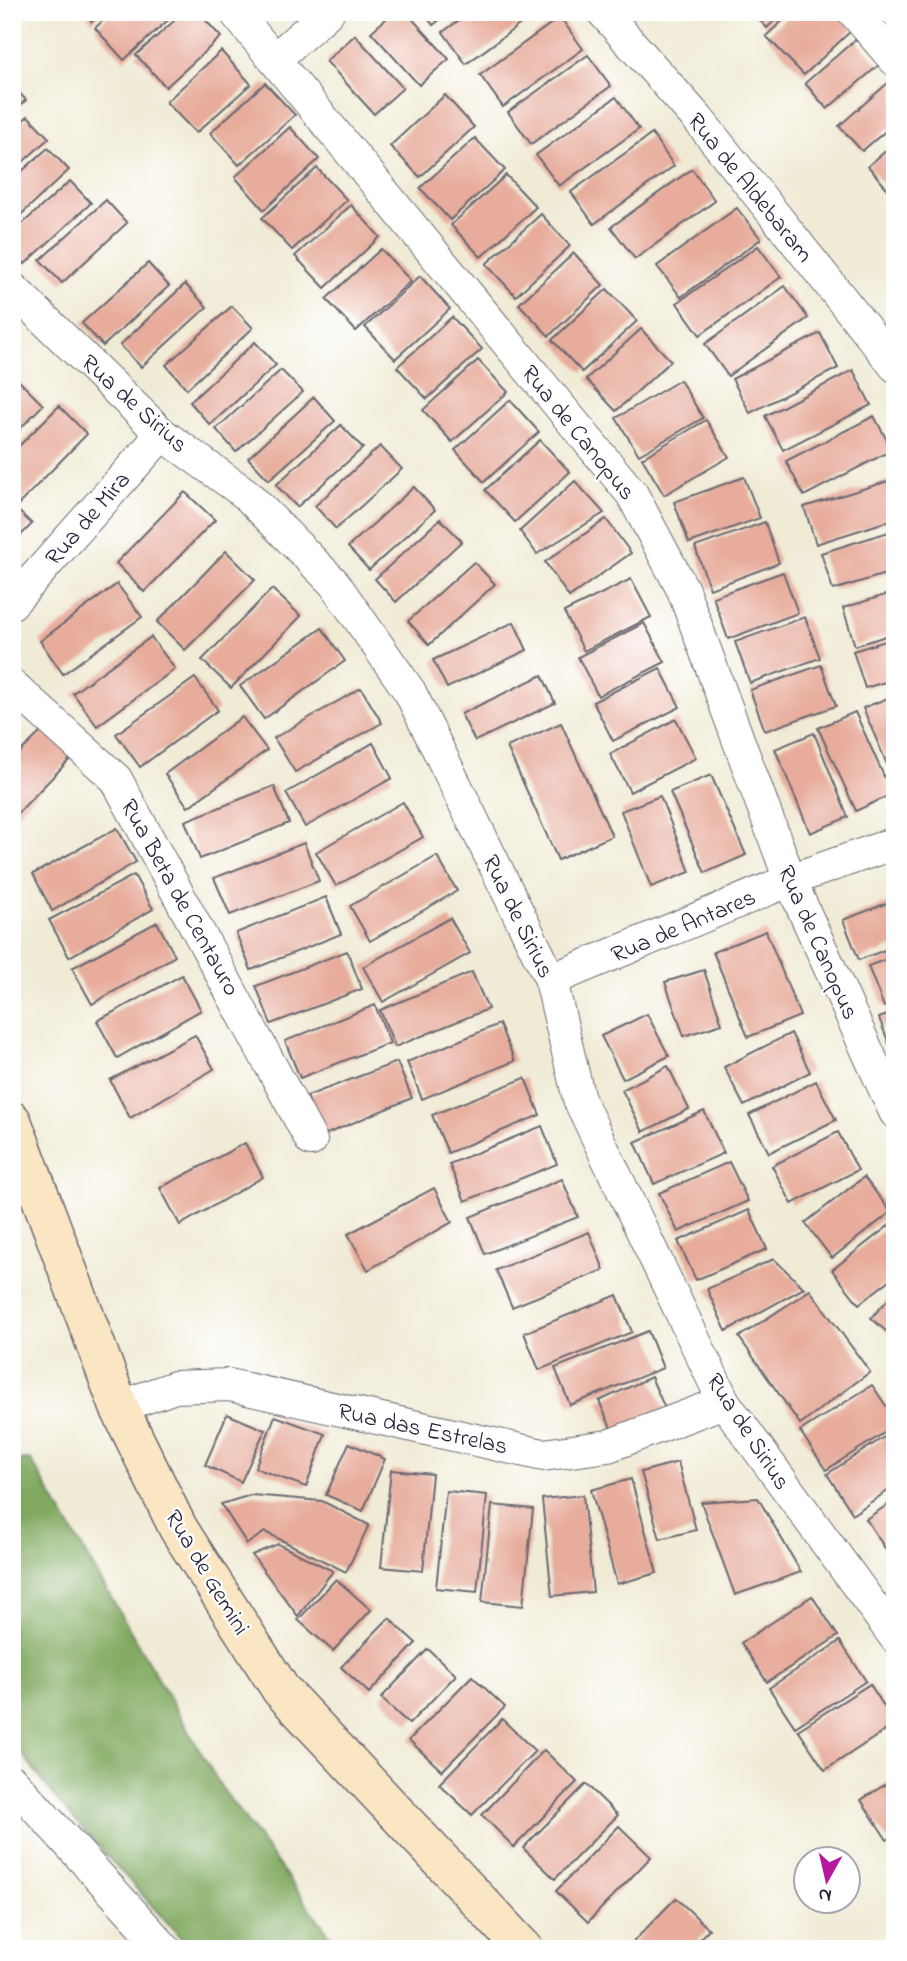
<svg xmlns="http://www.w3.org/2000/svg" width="907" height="1961" font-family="'Indie Flower',sans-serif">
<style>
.forest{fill:#81aa60;stroke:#52664e;stroke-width:2}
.building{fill:#e7ac9b}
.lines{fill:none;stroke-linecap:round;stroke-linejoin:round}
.street-casing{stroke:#6a6871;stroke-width:34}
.secondary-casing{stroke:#6a6871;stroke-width:41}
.street{stroke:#fff;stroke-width:32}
.secondary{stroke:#fbe6c4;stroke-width:38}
.labels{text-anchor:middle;stroke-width:5;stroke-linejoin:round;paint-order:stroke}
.street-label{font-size:24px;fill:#22223b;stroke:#fff}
</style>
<rect width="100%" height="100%" fill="#fff"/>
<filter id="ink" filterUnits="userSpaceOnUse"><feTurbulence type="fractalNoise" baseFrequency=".0143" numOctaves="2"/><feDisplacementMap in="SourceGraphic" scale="14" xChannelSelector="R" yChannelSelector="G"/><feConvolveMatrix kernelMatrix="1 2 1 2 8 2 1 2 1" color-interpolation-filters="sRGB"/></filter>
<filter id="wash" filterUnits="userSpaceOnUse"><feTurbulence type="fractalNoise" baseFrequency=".00686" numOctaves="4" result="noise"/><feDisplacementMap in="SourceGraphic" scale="28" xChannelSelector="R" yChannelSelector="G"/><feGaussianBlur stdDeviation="1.57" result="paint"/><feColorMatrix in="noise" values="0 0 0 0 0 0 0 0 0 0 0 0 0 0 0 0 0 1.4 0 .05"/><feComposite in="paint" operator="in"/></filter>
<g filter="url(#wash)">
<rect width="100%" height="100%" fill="#f0ebd5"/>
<!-- forest -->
<polygon class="forest" points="31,1460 221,1787 340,1949 191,1949 61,1805 12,1741 12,1461"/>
<g id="blocks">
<!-- building -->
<g class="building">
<polygon points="84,12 103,12 92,22"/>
<polygon points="112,12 177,12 124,60 95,28"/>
<polygon points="184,12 198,12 221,37 166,87 136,55"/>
<polygon points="394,12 406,12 449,59 419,85 371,32"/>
<polygon points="423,12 450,12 433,25"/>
<polygon points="470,12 537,12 466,64 443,32"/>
<polygon points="752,12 783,12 767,28"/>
<polygon points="792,12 837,12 853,29 804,75 766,36"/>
<polygon points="560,17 583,49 503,107 480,75"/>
<polygon points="355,35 403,88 374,114 326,61"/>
<polygon points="856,39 879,65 827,109 805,83"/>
<polygon points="221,51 251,84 196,133 166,102"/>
<polygon points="588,55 611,86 531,144 508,112"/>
<polygon points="890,81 895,86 895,123 862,151 839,126"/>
<polygon points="265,83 295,115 239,165 210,133"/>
<polygon points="12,85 26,100 12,113"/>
<polygon points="445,95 474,127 420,177 390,146"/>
<polygon points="616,97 639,129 559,186 536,155"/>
<polygon points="28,116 49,138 12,172 12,130"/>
<polygon points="290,127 319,159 264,210 235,177"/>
<polygon points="652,134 674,166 594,224 571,192"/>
<polygon points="475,138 505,170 450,220 420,188"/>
<polygon points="895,143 895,188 890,192 868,166"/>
<polygon points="48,148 69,170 12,223 12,180"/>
<polygon points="317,168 347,200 292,250 262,218"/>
<polygon points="692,169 715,201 635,259 611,227"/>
<polygon points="506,175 536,207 481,257 451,225"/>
<polygon points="70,181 91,203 25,264 12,249 12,233"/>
<polygon points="106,200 127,223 62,283 40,260"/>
<polygon points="351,205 380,237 325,288 295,256"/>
<polygon points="737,208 761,239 681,297 657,266"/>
<polygon points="541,214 570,246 516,296 486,264"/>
<polygon points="758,246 781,277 700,335 677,303"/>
<polygon points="381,249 411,281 356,331 326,299"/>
<polygon points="574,253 603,285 549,336 519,304"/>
<polygon points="148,263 169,286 103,346 82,323"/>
<polygon points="420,276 450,309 395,359 365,327"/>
<polygon points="185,284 207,307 141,367 120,345"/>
<polygon points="785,286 808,318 728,376 705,344"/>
<polygon points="607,289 637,321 582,372 552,340"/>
<polygon points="232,306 253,328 187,389 166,365"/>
<polygon points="452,317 482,349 427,399 397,367"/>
<polygon points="641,329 671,361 616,411 586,379"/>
<polygon points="820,333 838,368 750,413 732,379"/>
<polygon points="255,342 276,365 210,425 190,402"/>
<polygon points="478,360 508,392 452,442 423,410"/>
<polygon points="281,370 303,392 236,452 216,429"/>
<polygon points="853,370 871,405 783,450 765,416"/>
<polygon points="15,377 43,405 12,437 12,379"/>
<polygon points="680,380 703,418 639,455 616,418"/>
<polygon points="314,397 335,421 269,480 248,458"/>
<polygon points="510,400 539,432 484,482 455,450"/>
<polygon points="59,406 87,434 18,505 12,500 12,453"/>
<polygon points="874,416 892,450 804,496 786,461"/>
<polygon points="706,420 729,457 664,495 642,458"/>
<polygon points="341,425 363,448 297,507 276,485"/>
<polygon points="540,440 570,472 515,522 485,490"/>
<polygon points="380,446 402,469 336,529 315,506"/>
<polygon points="744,477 760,518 689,543 674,502"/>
<polygon points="895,479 895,519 816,544 804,507"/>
<polygon points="575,481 604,513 537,554 520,531"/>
<polygon points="414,487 435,510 369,570 348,547"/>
<polygon points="185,492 215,520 144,592 116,563"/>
<polygon points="12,505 32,524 12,544"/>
<polygon points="440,519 462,541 396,602 375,579"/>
<polygon points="606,519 631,553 569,597 545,562"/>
<polygon points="765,522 779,563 710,589 695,547"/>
<polygon points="895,530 895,571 833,590 821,553"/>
<polygon points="226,551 255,580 185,650 157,622"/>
<polygon points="474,562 495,584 429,645 408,621"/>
<polygon points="783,572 798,613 728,639 713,597"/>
<polygon points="631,579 651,617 584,651 564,612"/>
<polygon points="117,584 142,617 63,674 40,641"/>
<polygon points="272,589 301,616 231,688 202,660"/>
<polygon points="895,592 895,633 855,646 843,608"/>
<polygon points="805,617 820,658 750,683 735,642"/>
<polygon points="514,622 527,650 447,688 433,660"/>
<polygon points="644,623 665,662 598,696 578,657"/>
<polygon points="322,628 345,661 264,719 240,686"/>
<polygon points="151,637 175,669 97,726 73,693"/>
<polygon points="895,638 895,679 865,688 853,651"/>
<polygon points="821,665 836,706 765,731 750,690"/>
<polygon points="660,668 680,707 613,741 593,702"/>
<polygon points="542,675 555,703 475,741 461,714"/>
<polygon points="195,678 218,710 140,767 116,734"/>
<polygon points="361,688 382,723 295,772 274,738"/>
<polygon points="895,695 895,783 863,708"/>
<polygon points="855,712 892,794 856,811 818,728"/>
<polygon points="242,717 267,750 188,807 165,774"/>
<polygon points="676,719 696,758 630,792 610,754"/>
<polygon points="561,723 612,836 558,860 507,747"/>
<polygon points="46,727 74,755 12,819 12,760"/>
<polygon points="814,733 848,817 810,833 775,749"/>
<polygon points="373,743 392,778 305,827 286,793"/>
<polygon points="711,775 746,855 705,873 670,792"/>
<polygon points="274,786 289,823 200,859 185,821"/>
<polygon points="660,796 690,872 651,887 621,811"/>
<polygon points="403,802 423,837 336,886 316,852"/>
<polygon points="117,828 136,862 52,911 33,874"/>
<polygon points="304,843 319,881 230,915 214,878"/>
<polygon points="437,856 457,891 370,941 350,906"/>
<polygon points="134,875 153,909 69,957 49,920"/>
<polygon points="326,897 341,934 251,970 236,933"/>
<polygon points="895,900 895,946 859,960 843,920"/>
<polygon points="450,918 470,953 383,1002 363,967"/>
<polygon points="157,922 175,956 92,1004 72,968"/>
<polygon points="766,931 800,1016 748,1037 713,952"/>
<polygon points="347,951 362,989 271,1024 256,986"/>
<polygon points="895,956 895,1002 884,1007 868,966"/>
<polygon points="704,970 722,1024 684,1036 665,982"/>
<polygon points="472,972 488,1009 395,1047 380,1010"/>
<polygon points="182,975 201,1010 117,1058 97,1021"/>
<polygon points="375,1005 390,1043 300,1078 285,1041"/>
<polygon points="895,1012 895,1059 879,1018"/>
<polygon points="647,1014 669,1056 623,1079 601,1036"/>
<polygon points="499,1024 515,1061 422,1099 407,1062"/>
<polygon points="791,1033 810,1072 744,1106 724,1067"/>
<polygon points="195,1035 214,1069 130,1118 110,1080"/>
<polygon points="397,1062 412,1098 322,1136 307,1096"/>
<polygon points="668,1066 689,1109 643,1132 622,1090"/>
<polygon points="525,1078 540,1115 448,1153 432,1115"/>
<polygon points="816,1081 836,1120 769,1153 749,1115"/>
<polygon points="704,1111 724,1153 654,1184 635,1142"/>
<polygon points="542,1126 557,1164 465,1201 449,1164"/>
<polygon points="838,1132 858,1170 792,1204 772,1166"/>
<polygon points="245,1143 263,1177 180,1225 160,1188"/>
<polygon points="729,1162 748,1201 678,1232 659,1193"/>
<polygon points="864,1177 891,1212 832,1258 805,1223"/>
<polygon points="562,1179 578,1217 485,1254 470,1217"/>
<polygon points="434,1188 452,1222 368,1270 348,1234"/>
<polygon points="749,1210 767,1249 696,1280 678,1241"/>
<polygon points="891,1224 895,1229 895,1276 859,1304 832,1270"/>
<polygon points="589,1232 604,1270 512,1307 496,1270"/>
<polygon points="774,1259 804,1288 726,1331 707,1289"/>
<polygon points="810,1290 870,1372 800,1424 739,1337"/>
<polygon points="895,1292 895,1339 871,1318"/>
<polygon points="617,1295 632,1332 539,1370 524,1333"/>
<polygon points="648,1331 663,1368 570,1405 555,1368"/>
<polygon points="651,1377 667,1413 615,1437 599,1401"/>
<polygon points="872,1385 895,1419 895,1426 826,1470 800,1431"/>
<polygon points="227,1414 265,1430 241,1482 205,1465"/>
<polygon points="275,1416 325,1434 306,1487 255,1468"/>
<polygon points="895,1430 895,1486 853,1514 827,1474"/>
<polygon points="349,1443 385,1459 363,1511 326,1495"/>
<polygon points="678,1462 696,1530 660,1539 641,1472"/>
<polygon points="391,1470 432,1474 423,1571 381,1567"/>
<polygon points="631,1479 657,1573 617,1584 591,1490"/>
<polygon points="446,1491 487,1495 477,1592 436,1588"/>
<polygon points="251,1495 322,1501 369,1525 346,1572 265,1532 247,1544 221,1504"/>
<polygon points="583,1495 593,1592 552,1596 542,1499"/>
<polygon points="758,1498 801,1572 735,1595 701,1502"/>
<polygon points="895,1500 895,1557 892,1559 866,1519"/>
<polygon points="492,1505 533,1509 523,1606 482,1602"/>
<polygon points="278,1544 333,1571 298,1616 252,1555"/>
<polygon points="336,1579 371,1610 333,1651 298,1620"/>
<polygon points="812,1596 838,1636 767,1682 741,1643"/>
<polygon points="389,1618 416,1643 369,1693 341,1667"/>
<polygon points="840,1641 866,1681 795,1727 769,1688"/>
<polygon points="428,1649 456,1675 409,1724 381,1698"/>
<polygon points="472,1676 505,1707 442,1771 409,1740"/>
<polygon points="870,1684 895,1724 825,1770 798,1730"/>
<polygon points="502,1719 535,1751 472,1815 439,1784"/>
<polygon points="544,1750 577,1782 514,1847 482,1815"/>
<polygon points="895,1778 895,1835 887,1840 861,1800"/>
<polygon points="586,1784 618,1815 555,1879 523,1848"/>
<polygon points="619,1826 651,1857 588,1922 556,1891"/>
<polygon points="676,1898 709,1929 690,1949 626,1949"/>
</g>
</g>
</g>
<g filter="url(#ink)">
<use href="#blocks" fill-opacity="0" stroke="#6a6871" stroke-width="2"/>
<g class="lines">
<defs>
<g id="street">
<polyline points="235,12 632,494 683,590 790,880 895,1112"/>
<polyline points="603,12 698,119 895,366"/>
<polyline points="854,12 895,60"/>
<polyline points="275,59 328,12"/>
<polyline points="12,288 162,434 246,494 334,583 410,692 551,980 579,1099 724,1402 895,1637"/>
<polyline points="12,603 162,434"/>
<polyline points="12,685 116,779 311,1140"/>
<polyline points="551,980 790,880 895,843"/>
<polyline points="119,1407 175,1387 229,1385 543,1455 608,1446 724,1402"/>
<polyline points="12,1781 165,1949"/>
</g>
<polyline id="secondary" points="12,1121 119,1407 178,1528 281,1690 524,1949"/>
</defs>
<!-- street casing -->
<use href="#street" class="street-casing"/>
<!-- secondary casing -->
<use href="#secondary" class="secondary-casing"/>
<!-- street -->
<use href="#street" class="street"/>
<!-- secondary -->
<use href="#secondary" class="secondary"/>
</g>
</g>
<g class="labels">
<!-- street labels -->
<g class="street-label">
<text transform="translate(751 187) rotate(51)" y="8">Rua de Aldebaram</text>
<text transform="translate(135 403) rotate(42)" y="8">Rua de Sirius</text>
<text transform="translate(579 432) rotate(51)" y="8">Rua de Canopus</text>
<text transform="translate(87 518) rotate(-49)" y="8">Rua de Mira</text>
<text transform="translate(181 897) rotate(61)" y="8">Rua Beta de Centauro</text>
<text transform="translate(519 916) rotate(64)" y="8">Rua de Sirius</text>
<text transform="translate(683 925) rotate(-23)" y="8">Rua de Antares</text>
<text transform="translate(819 942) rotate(66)" y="8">Rua de Canopus</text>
<text transform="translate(423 1428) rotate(12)" y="8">Rua das Estrelas</text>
<text transform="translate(749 1431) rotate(57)" y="8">Rua de Sirius</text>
<text transform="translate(208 1572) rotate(59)" y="8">Rua de Gemini</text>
</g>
</g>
<!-- margin -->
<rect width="907" height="1961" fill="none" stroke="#fff" stroke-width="42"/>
<!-- north arrow -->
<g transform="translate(827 1880) rotate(188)"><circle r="33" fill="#ffffff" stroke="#a7a7b1" stroke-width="2"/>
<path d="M0-5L12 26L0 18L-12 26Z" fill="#b5179e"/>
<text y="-10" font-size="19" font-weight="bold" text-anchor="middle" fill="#22223b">N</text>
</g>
</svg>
